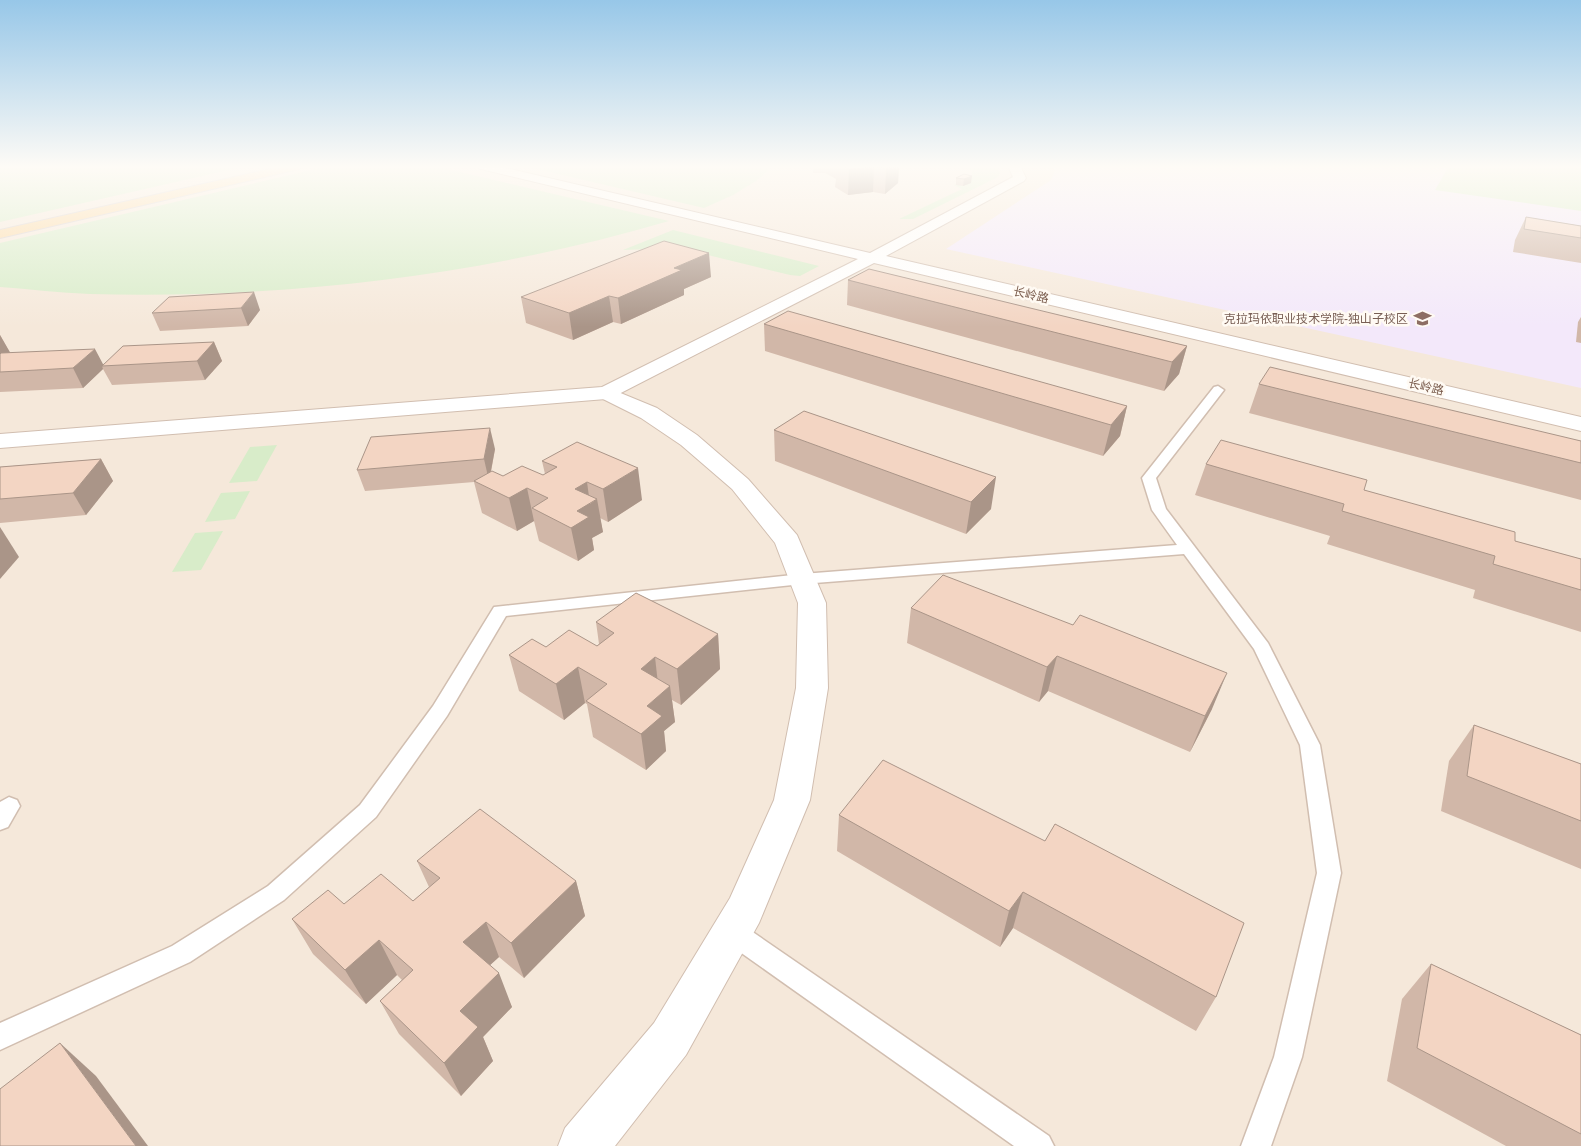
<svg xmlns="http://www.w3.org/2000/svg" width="1581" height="1146" font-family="Helvetica,'Noto Sans SC',sans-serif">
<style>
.residential{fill:#f5e8da}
.education{fill:#f3e8fa}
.green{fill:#d8ecc9}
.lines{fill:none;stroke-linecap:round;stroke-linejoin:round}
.service-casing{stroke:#d1beb0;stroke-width:3}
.minor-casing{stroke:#d1beb0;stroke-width:2}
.tertiary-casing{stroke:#d1beb0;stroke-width:2}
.primary-casing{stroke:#dad1cd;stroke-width:2}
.service{fill:#fff;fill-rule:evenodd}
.minor{fill:#fff;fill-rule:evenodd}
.tertiary{fill:#fff;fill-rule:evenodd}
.primary{fill:#fbd9a5;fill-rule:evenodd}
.wall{fill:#d1b7a8}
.shaded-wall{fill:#aa9588}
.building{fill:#f3d5c3;stroke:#aa9588}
.labels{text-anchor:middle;stroke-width:5;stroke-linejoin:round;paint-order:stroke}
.far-street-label{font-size:12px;fill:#7a5c4d;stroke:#fffaf3}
.far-education-label{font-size:12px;fill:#785e54;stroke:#fffaf3;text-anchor:end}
</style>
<rect width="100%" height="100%" fill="#fdf6ec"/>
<!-- residential -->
<rect class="residential" x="0" y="166" width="1581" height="980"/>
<!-- education -->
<polygon class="education" points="1050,166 1581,166 1581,388 946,249 1051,180 1055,170"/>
<!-- green -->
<g class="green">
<polygon points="0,166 246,166 0,222"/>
<path d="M328 166H435L669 221C482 276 285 299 90 294 60 293 30 289 0 287V243Z"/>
<polygon points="524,166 773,166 756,181 733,195 704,208"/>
<polygon points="965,166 997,166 1000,173 998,177 913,219 899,219 962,189 954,185 972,177 972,171"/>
<polygon points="1449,166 1581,166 1581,211 1435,190"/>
<polygon points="673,230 819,266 800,276 790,275 679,248 623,250"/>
<polygon points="277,445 257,481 229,483 250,447"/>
<polygon points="250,491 235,519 205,522 221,493"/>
<polygon points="223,531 201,570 172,572 195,533"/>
</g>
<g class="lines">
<defs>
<g id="service">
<polygon points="1218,386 1224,390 1156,478 1166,509 1268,643 1320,745 1341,873 1302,1057 1271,1146 1241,1146 1274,1057 1317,873 1300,745 1254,649 1184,554 802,584 506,616 447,716 376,817 284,900 190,962 0,1050 0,1023 172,946 268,886 360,805 433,706 494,607 802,574 1177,545 1152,510 1142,478 1214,387"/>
<polygon points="9,797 17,800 20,806 8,827 0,830 0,802"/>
<polygon points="732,921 741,924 1049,1136 1054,1146 1014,1146 723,940 720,932 723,924"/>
</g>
<polygon id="minor" points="606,387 657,408 697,435 748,479 797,535 826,603 828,688 810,800 759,923 686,1055 615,1146 558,1146 565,1128 654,1023 730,898 774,800 796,688 798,603 775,543 732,489 681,445 641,418 599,397 596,393 599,389"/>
<polygon id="tertiary" points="475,166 497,166 870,253 1013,177 1008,166 1020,166 1026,178 1024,181 886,256 1581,417 1581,431 874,263 613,397 606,399 0,448 0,434 602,387 858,259 481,169"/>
<polygon id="primary" points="283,166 305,166 299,169 0,238 0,230"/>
</defs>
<!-- service casing -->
<use href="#service" class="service-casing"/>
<!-- minor casing -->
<use href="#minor" class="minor-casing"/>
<!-- tertiary casing -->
<use href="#tertiary" class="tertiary-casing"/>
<!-- primary casing -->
<use href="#primary" class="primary-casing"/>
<!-- service -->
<use href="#service" class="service"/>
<!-- minor -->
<use href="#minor" class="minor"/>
<!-- tertiary -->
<use href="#tertiary" class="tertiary"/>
<!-- primary -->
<use href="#primary" class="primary"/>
</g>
<!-- wall -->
<g class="wall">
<polygon points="813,166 899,166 898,183 885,194 873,192 848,195 835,187 836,179 825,173 813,173"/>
<polygon points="964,174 971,183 963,186 956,185 956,178"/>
<polygon points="1526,217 1581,226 1581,263 1513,252 1515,240"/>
<polygon points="711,277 684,289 684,295 621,324 613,322 573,340 526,323 521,297"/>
<polygon points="848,280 1187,346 1179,374 1164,391 847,305"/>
<polygon points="169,297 260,310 248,326 160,331 152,313"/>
<polygon points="1581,317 1581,343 1576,342 1578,322"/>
<polygon points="764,324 1127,406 1120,436 1103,456 765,351"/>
<polygon points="0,335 10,353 103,364 214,342 222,361 205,380 112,385 103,369 83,388 0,392"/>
<polygon points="1259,384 1581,441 1581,500 1249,413"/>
<polygon points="774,430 991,509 966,534 775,461"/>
<polygon points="495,449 491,472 503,476 543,475 545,474 542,461 642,500 608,522 600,518 603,532 592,538 594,550 578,561 539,541 534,521 517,531 482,513 474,482 365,491 357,470"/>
<polygon points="101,459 113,481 86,515 0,523 0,467"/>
<polygon points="1206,464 1364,490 1515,541 1581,559 1581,632 1473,598 1475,590 1327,544 1330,536 1195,495"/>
<polygon points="911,608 1073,625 1212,709 1190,752 1048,691 1039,702 907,643"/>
<polygon points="596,622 718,634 720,669 681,705 672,700 675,722 664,731 666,751 646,770 593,737 587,704 585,703 564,720 519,691 509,655 546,647 597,646 599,644"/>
<polygon points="1474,725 1581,764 1581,869 1441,811 1449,761"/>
<polygon points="839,815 1045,841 1216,997 1196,1031 1013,928 1000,947 837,851"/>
<polygon points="417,861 576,881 585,916 524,978 499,957 490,965 512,1007 483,1037 493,1061 461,1096 399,1034 380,1001 402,980 397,975 366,1004 313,954 292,919 344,904 413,901 429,887"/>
<polygon points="1431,964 1581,1035 1581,1146 1506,1146 1387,1081 1402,999"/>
</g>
<!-- shaded-wall -->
<g class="shaded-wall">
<polygon points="877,166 874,167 873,192 848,195 849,169"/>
<polygon points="889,166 899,166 898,183 885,194 886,168"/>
<polygon points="972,176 971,183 963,186 964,179"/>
<polygon points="709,253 711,277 684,289 684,295 621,324 618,298 674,268"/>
<polygon points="254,292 260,310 248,326 241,308"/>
<polygon points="609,296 613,322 573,340 569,313"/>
<polygon points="0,335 11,354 0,357"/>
<polygon points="214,342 222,361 205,380 197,361"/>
<polygon points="1187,346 1179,374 1164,391 1172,362"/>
<polygon points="95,349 104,366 102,366 103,369 83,388 73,368"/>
<polygon points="1127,406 1120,436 1103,456 1111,425"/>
<polygon points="490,428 495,449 489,481 484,459"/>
<polygon points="101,459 113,481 86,515 73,493"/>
<polygon points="638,468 642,500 608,522 603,489"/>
<polygon points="996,477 991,509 966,534 971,502"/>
<polygon points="587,482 590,504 597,499 603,532 592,538 594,550 578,561 571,528 575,489"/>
<polygon points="527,488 534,521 517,531 509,498"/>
<polygon points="0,527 19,557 0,579"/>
<polygon points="718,634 720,669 681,705 677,669"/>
<polygon points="1057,656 1048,691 1039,702 1047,667"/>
<polygon points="655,657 659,693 641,669"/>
<polygon points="578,667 585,703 564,720 556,684"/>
<polygon points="1227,673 1212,709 1190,752 1205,716"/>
<polygon points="670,686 675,722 664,731 666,751 646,770 641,734 647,706"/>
<polygon points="576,881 585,916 524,978 511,943"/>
<polygon points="1023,892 1013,928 1000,947 1009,911"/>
<polygon points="486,922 499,957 477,977 463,942"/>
<polygon points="379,940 397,975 366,1004 345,970"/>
<polygon points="499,973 512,1007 483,1037 493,1061 461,1096 444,1063 460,1011"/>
<polygon points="60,1043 96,1076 148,1146 136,1146"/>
</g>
<!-- building -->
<g class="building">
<polygon points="844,166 889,166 886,168 874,167 849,169"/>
<polygon points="964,174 972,176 964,179 956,178"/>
<polygon points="1526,217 1581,226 1581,238 1524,229"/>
<polygon points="664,241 709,253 674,268 682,270 618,298 609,296 569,313 521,297"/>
<polygon points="869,269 1187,346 1172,362 848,280"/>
<polygon points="254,292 241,308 152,313 169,297"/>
<polygon points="788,311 1127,406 1111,425 764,324"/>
<polygon points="214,342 197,361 102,366 123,346"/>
<polygon points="95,349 73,368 0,372 0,354 1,353"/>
<polygon points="1270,367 1581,441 1581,463 1259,384"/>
<polygon points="804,411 996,477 971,502 774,430"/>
<polygon points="490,428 484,459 357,470 371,437"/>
<polygon points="1221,440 1367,480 1364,490 1515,532 1515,541 1581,559 1581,590 1493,564 1495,556 1342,511 1344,504 1206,464"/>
<polygon points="577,442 638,468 603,489 587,482 575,489 597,499 577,511 589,517 571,528 532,508 548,498 527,488 509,498 474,481 492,471 503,476 522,466 543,475 557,467 542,461"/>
<polygon points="101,459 73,493 0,499 0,467"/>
<polygon points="943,575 1073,625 1080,615 1227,673 1205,716 1057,656 1047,667 911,608"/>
<polygon points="636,593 718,634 677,669 655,657 641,669 670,686 647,706 662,716 641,734 586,701 607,684 578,667 556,684 509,655 532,639 546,647 569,630 597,646 614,633 596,622"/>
<polygon points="1474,725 1581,764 1581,821 1467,776"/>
<polygon points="883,760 1045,841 1055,824 1244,923 1216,997 1023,892 1009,911 839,815"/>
<polygon points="480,809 576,881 511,943 486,922 463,942 499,973 460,1011 478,1027 444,1063 380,1001 413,970 379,940 345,970 292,919 328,890 344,904 381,874 413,901 440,878 417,861"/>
<polygon points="1431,964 1581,1035 1581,1134 1417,1048"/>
<polygon points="60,1043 136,1146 0,1146 0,1089"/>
</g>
<!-- sky -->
<linearGradient id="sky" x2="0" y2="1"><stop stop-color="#97c7e8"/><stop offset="0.51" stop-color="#fefbf6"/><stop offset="1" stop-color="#fefbf6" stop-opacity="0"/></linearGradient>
<rect width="1581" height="327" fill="url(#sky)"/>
<!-- icons -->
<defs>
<symbol id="university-bare" viewBox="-9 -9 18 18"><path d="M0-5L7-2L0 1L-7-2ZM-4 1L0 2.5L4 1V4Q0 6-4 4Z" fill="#8d6e63" stroke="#fffaf3" stroke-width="2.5" paint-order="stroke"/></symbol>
</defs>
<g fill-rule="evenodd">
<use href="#university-bare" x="1410" y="306" width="25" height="25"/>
</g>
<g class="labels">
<!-- far-street labels -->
<g class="far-street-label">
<text transform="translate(1031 295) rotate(13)" y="4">长岭路</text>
<text transform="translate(1426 387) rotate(13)" y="4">长岭路</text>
</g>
<!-- far-education labels -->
<g class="far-education-label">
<text x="1408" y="323">克拉玛依职业技术学院-独山子校区</text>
</g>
</g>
</svg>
